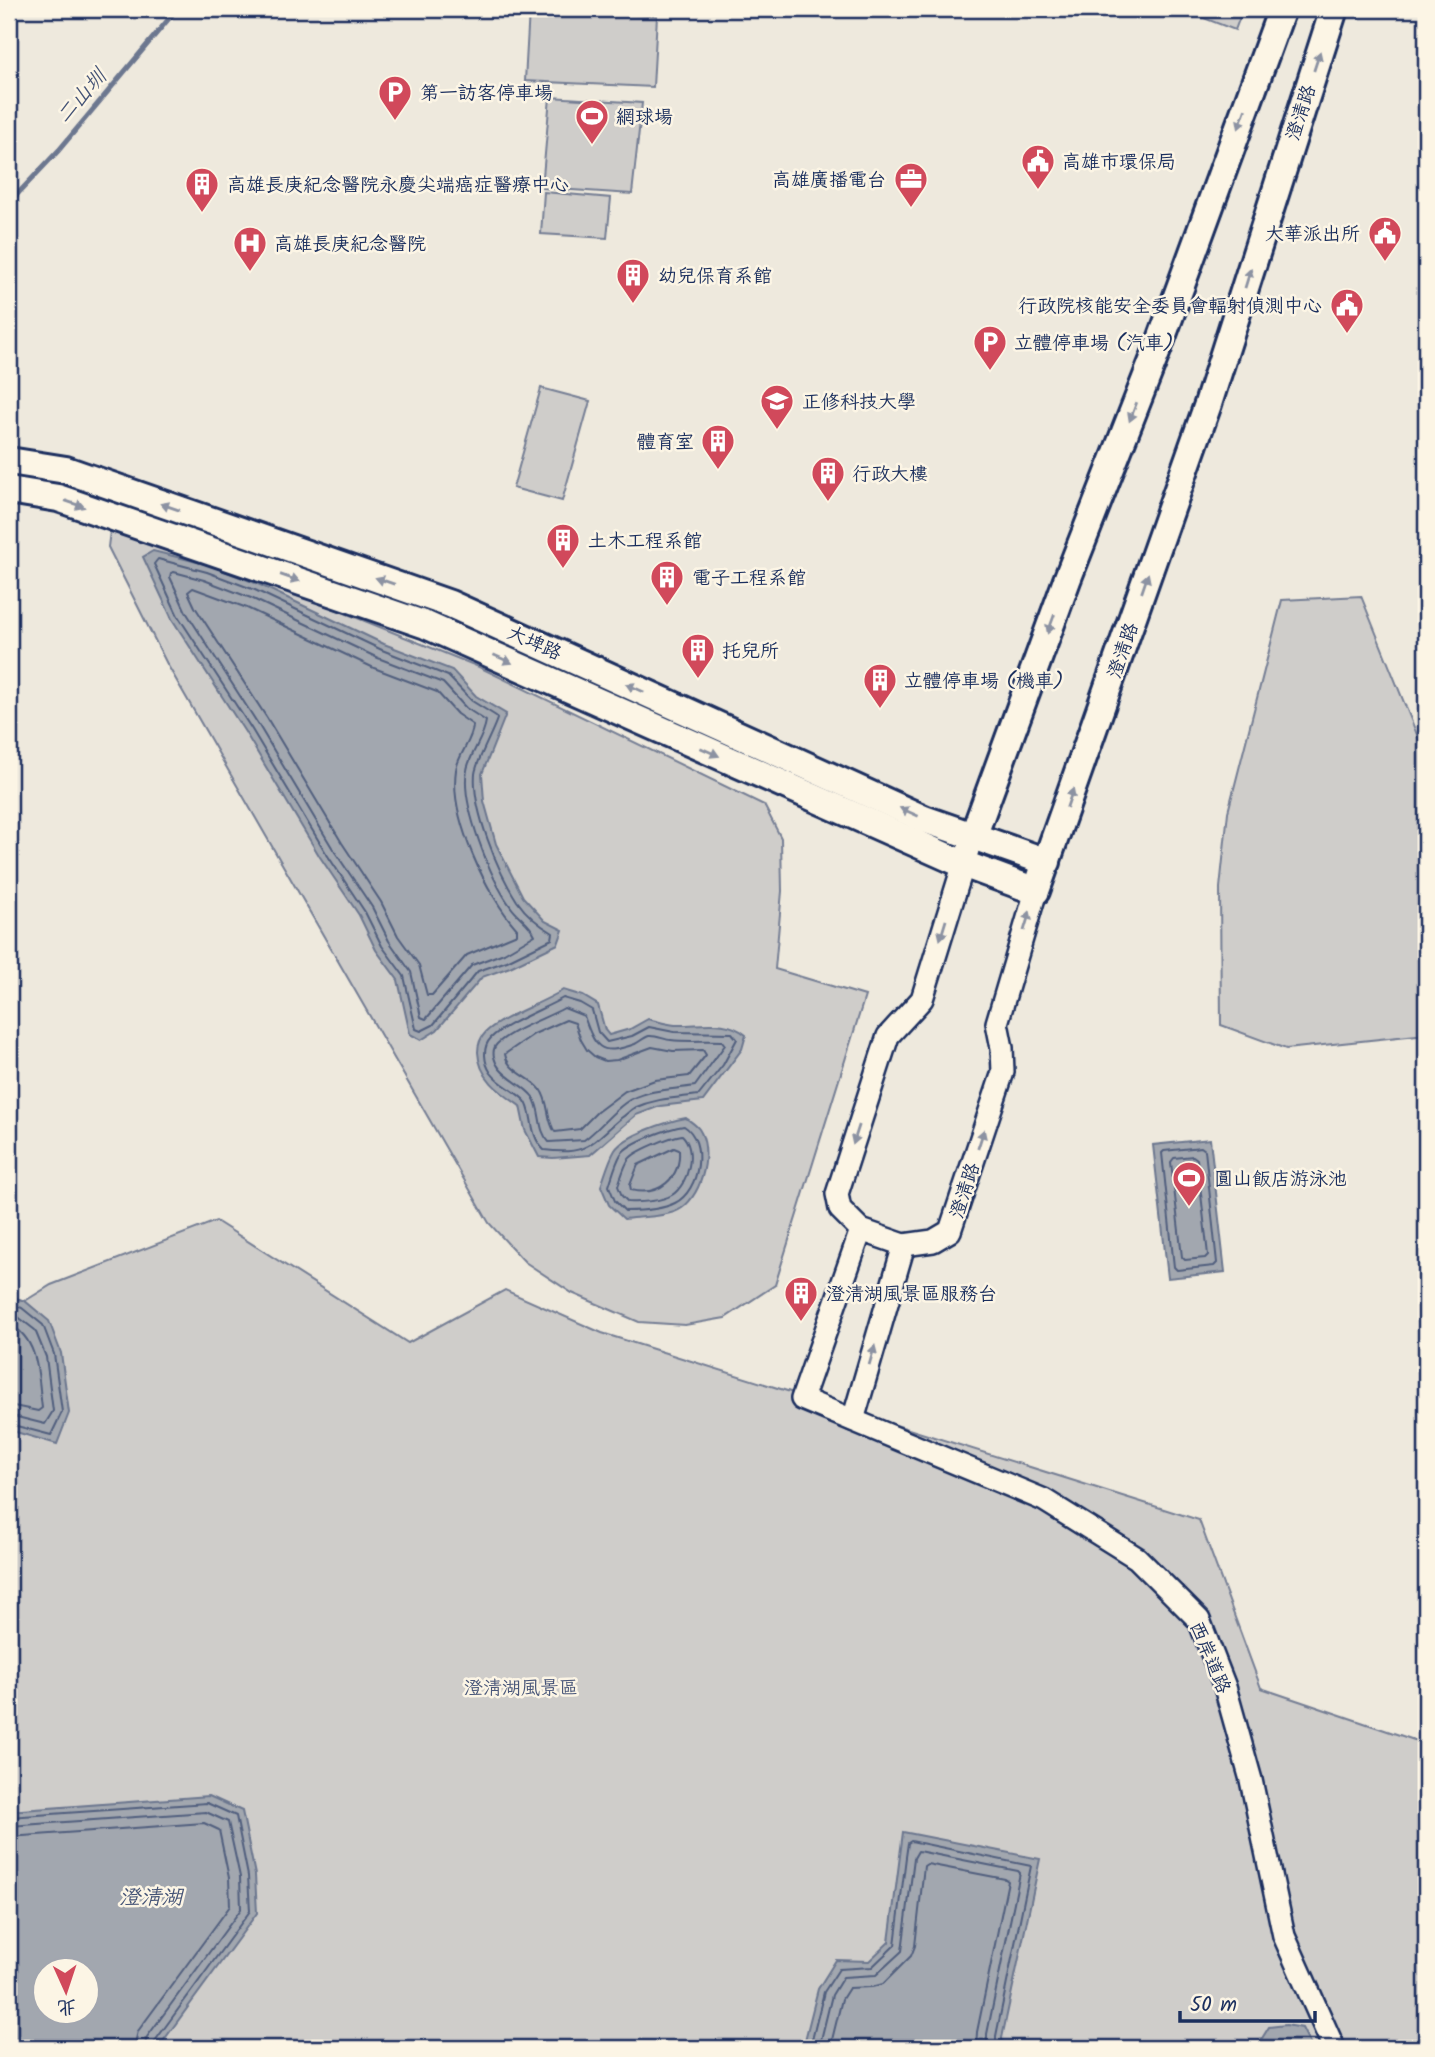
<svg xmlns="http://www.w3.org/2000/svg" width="1435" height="2057" font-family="Kalam,'LXGW WenKai TC',sans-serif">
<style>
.green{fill:#cfcdca;stroke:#757e94;stroke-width:2;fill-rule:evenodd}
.water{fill:#a2a7af;stroke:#6c778f;stroke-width:2;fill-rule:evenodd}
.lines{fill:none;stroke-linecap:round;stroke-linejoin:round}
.shore{stroke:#515f7e;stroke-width:2}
.stream{stroke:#6c778f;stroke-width:5}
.minor-casing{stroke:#1b2f5e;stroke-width:26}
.major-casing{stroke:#1b2f5e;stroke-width:32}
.minor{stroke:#fcf5e5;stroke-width:21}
.major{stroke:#fcf5e5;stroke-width:26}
.oneway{fill:#8c92a2}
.labels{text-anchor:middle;stroke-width:5;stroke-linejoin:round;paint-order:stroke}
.poi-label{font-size:19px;fill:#1b2f5e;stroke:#fcf5e5;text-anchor:start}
.street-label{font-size:19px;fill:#1b2f5e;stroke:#fcf5e5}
.park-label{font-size:19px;fill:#485679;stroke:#fcf5e5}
.water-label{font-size:21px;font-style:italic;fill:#445376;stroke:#fcf5e5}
</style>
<rect width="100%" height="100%" fill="#eee9dd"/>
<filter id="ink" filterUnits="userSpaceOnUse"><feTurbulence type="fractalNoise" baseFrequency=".0143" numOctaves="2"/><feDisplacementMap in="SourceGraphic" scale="14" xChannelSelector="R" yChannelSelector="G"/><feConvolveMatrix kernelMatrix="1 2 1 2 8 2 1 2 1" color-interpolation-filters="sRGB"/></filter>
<g filter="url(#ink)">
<!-- green -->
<g class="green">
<polygon points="1196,9 1243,9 1235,30 1201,17"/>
<polygon points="529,10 657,16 653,87 525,81"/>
<polygon points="550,97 642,103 632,194 542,188"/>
<polygon points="544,192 611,198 607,238 541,234"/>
<polygon points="541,388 590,401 562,501 513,488"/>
<polygon points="129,526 479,667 764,805 781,838 782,891 775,969 865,996 775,1285 725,1318 685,1325 639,1322 572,1293 525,1262 489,1223 167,664 108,547 110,531"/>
<polygon points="1361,596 1426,757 1426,1034 1286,1049 1221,1025 1220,888 1228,812 1282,600"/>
<path d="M216 1221 408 1343 505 1290 602 1333 1199 1520 1261 1688 1426 1744V2048H9V1296L25 1301 51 1285ZM46 1969H88V2011H46Z"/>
</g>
<!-- water -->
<g class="water">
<polygon points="153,551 209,565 258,584 384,644 452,670 476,696 506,714 482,774 484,801 496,844 523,897 545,921 563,930 558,944 510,967 482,977 437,1030 421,1040 410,1034 398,980 376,950 359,915 320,857 245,732 172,619 143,557"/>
<path d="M563 990 583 996 598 1005 605 1030 609 1035 630 1029 648 1019C657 1021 666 1024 675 1025 700 1026 727 1018 746 1035L742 1049 703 1101 660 1106 636 1115 590 1155 553 1158 539 1157 525 1130 520 1106C500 1092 479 1078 478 1052 478 1045 481 1037 486 1032 503 1016 541 1004 563 990Z"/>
<path d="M686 1118C690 1121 696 1125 699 1129 713 1150 703 1193 682 1208 670 1217 639 1217 624 1219L609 1205 601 1186C605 1175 609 1160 615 1150 625 1135 669 1121 686 1118Z"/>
<polygon points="1210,1139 1225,1272 1168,1278 1153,1145"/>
<polygon points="9,1296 25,1301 49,1321 61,1353 69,1413 57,1444 9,1430"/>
<path d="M209 1796 242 1811 255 1875 257 1913 158 2048H9V1811ZM88 1969V2011H46V1969Z"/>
<polygon points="903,1832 1040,1859 1002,2038 1003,2048 803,2048 818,1989 836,1960 869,1961 889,1942"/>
<polygon points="1286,2025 1302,2028 1312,2048 1256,2048 1269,2027"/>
</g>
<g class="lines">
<!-- shore -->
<g class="shore">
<path d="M158 559 207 572 255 590 382 650 448 676 472 701 496 716 497 719C492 734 476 762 475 774 472 809 498 872 517 901 526 914 539 925 553 933L552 939 507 961 478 971 433 1025 421 1031 416 1029 404 976 382 946 365 912 326 853 251 728 178 616 154 564Z"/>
<path d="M174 572 204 580 251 598 378 658 443 683 466 708 486 721C484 738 470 753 467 770 460 803 491 880 511 907 518 917 530 924 535 935L504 953 472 965 426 1019 421 1017 411 972 389 941 372 907 333 849 258 724 186 612 170 577 171 573Z"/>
<path d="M193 588 247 608 374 668 437 692 457 714 473 725C473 740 458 754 456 770 449 817 487 896 517 929V934L467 955 432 995H427L419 965 398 936 381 902 342 843 267 718 195 607 188 592Z"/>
<path d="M563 998 580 1003 592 1010 598 1032 607 1042 632 1036 649 1027 674 1032 732 1033 737 1039 723 1065 699 1095C677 1098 656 1098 634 1108 630 1110 626 1115 621 1118 591 1143 588 1156 544 1150 528 1134 534 1112 525 1101 515 1090 500 1085 491 1073 484 1063 482 1047 491 1038 506 1023 544 1009 563 998Z"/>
<path d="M564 1008 584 1016C595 1047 599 1057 635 1044 639 1042 645 1037 649 1036 656 1035 665 1040 671 1040 688 1042 705 1040 722 1041L725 1045 695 1086C672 1090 645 1089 625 1103 610 1114 598 1130 584 1140L549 1142C537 1130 542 1111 533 1097 525 1086 509 1080 500 1069 495 1063 490 1051 497 1044 511 1030 546 1018 564 1008Z"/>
<path d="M566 1020 575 1023 581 1040 587 1050 595 1057 605 1061 617 1060 652 1047 673 1051 703 1050 706 1055 689 1076 655 1080 625 1091 597 1112 580 1129 555 1132C546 1120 550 1102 540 1089 530 1076 508 1072 505 1054L534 1034Z"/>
<path d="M684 1126C708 1141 700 1191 675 1203 661 1210 641 1211 625 1211L615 1201 609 1186C612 1177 616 1162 621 1154 629 1142 670 1128 684 1126Z"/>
<path d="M682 1135C697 1149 689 1184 672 1195 662 1201 640 1203 628 1202L622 1196 618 1186C621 1178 624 1166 629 1159 635 1151 672 1136 682 1135Z"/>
<polygon points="1201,1147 1205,1150 1217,1263 1214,1266 1177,1270 1174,1267 1162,1153 1164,1151"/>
<path d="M674 1148 679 1150C681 1178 659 1197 631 1190L630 1185 638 1165Z"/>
<polygon points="1193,1156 1197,1159 1208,1255 1205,1258 1185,1260 1182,1257 1171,1162 1174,1158"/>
<polyline points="9,1303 22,1308 43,1325 54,1354 62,1412 51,1435 9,1424"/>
<polyline points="9,1313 17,1316 35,1330 46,1357 53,1411 45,1424 9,1415"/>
<path d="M9 1324C40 1339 38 1378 42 1408L38 1411 9 1405"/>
<polyline points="9,1817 207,1803 236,1816 248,1876 250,1911 155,2041 153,2048"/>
<polyline points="9,1826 206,1812 228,1822 240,1877 241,1909 147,2037 144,2048"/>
<polyline points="9,1837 204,1823 219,1830 229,1878 230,1906 138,2031 134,2048"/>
<polyline points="810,2048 824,1992 839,1969 872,1967 895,1945 906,1857 908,1843 911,1841 1031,1866 996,2036 996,2048"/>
<polyline points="819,2048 832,1995 843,1977 876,1975 902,1951 914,1858 918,1851 1018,1871 1020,1873 987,2034 987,2048"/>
<polyline points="830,2048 842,1999 849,1988 872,1987 883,1984 911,1956 915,1946 924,1866 927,1864 1005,1879 1008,1881 977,2032 976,2048"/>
</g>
<!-- stream -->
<polyline class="stream" points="9,203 59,150 177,9"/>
<defs>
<g id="minor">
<polyline points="968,850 922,999 888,1036 837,1194 840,1209 861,1230 904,1245 933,1241 950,1231 1003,1072 1002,1048 997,1023 1036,891"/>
<polyline points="861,1230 802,1399 1044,1500 1137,1558 1199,1620 1225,1687 1251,1780 1284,1936 1334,2048"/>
<polyline points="853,1420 904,1245"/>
</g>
<g id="major">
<polyline points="9,461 66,470 450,604 924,819 1047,862"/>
<polyline points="9,490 58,498 426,625 963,864 1036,891 1208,404 1334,9"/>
<polyline points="973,837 1067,580 1158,348 1282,9"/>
</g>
</defs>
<!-- minor casing -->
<use href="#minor" class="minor-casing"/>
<!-- major casing -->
<use href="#major" class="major-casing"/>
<!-- minor -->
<use href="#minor" class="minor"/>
<!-- major -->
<use href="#major" class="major"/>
</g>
<!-- one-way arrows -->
<defs><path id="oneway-solid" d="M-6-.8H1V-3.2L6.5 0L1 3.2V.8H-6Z" transform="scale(1.75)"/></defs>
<g class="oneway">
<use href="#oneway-solid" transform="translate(1317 61) rotate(-72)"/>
<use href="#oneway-solid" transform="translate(1242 119) rotate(110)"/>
<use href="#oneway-solid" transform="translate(1248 278) rotate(-73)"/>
<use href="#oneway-solid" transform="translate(1133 412) rotate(111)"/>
<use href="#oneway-solid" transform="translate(75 504) rotate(19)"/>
<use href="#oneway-solid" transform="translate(170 507) rotate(-161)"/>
<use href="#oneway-solid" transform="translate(290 578) rotate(19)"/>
<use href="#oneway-solid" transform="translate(385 581) rotate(-161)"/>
<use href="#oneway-solid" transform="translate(1145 583) rotate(-71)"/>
<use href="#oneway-solid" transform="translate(1051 624) rotate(110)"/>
<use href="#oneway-solid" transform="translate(503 659) rotate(24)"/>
<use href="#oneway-solid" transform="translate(635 688) rotate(-156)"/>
<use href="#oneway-solid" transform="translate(710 752) rotate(24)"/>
<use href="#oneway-solid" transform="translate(1070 798) rotate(-71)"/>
<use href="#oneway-solid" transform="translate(909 812) rotate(-156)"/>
<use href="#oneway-solid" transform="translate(1027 921) rotate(-73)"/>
<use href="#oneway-solid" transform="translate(943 930) rotate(107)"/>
<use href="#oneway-solid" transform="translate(856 1135) rotate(108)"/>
<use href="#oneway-solid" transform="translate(981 1139) rotate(-72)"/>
<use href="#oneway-solid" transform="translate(872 1355) rotate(-74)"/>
</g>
</g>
<!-- icons -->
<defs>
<symbol id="parking-pin" viewBox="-11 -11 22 30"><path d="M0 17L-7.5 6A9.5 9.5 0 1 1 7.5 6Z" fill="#d1495b" stroke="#fcf5e5"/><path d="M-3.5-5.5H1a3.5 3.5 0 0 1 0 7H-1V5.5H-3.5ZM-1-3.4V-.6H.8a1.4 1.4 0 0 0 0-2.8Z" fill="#fff"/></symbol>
<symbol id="stadium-pin" viewBox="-11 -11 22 30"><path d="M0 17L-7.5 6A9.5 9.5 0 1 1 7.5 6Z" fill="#d1495b" stroke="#fcf5e5"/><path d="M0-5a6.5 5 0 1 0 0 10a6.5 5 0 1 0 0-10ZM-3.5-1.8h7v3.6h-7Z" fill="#fff"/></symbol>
<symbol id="civic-pin" viewBox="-11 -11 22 30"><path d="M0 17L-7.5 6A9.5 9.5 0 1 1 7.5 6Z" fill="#d1495b" stroke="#fcf5e5"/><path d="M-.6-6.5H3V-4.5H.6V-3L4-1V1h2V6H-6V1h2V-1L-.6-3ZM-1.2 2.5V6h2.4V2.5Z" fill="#fff"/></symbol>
<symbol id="office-pin" viewBox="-11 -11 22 30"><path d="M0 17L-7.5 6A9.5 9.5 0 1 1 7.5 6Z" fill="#d1495b" stroke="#fcf5e5"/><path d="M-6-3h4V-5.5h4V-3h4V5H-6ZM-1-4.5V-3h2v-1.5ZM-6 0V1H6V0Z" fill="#fff"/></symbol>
<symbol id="building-pin" viewBox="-11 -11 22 30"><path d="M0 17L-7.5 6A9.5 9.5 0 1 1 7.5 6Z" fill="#d1495b" stroke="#fcf5e5"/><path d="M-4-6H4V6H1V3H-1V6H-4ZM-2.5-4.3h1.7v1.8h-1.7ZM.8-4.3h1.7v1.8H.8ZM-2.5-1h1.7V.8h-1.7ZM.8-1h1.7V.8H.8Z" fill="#fff"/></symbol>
<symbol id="hospital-pin" viewBox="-11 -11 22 30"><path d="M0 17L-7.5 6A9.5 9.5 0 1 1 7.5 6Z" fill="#d1495b" stroke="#fcf5e5"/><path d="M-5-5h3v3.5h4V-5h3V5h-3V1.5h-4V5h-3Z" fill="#fff"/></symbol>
<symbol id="university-pin" viewBox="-11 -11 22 30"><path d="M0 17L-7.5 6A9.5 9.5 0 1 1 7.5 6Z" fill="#d1495b" stroke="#fcf5e5"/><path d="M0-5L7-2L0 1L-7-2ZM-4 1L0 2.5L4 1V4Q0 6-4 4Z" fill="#fff"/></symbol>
</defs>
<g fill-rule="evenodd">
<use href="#parking-pin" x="376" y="73" width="38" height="52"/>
<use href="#stadium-pin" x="573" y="97" width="38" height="52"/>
<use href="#civic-pin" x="1019" y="142" width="38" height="52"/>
<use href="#office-pin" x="892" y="160" width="38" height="52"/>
<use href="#building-pin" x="183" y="165" width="38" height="52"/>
<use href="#civic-pin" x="1366" y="214" width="38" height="52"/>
<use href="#hospital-pin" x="231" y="224" width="38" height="52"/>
<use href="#building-pin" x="614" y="256" width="38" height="52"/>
<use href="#civic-pin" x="1328" y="286" width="38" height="52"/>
<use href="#parking-pin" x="971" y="323" width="38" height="52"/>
<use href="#university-pin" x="758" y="382" width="38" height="52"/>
<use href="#building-pin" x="699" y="422" width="38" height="52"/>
<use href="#building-pin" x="809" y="454" width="38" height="52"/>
<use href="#building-pin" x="544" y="521" width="38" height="52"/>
<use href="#building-pin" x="648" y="558" width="38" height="52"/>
<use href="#building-pin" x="679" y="631" width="38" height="52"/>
<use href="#building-pin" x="861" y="661" width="38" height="52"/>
<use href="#stadium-pin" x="1170" y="1159" width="38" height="52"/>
<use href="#building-pin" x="782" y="1274" width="38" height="52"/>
</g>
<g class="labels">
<!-- poi labels -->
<g class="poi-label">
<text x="420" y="99">第一訪客停車場</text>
<text x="616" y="123">網球場</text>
<text x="1062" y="168">高雄市環保局</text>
<text x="886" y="186" text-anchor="end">高雄廣播電台</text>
<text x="227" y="191">高雄長庚紀念醫院永慶尖端癌症醫療中心</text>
<text x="1360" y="240" text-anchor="end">大華派出所</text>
<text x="274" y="250">高雄長庚紀念醫院</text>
<text x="658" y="282">幼兒保育系館</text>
<text x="1322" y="312" text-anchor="end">行政院核能安全委員會輻射偵測中心</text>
<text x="1014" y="349">立體停車場 (汽車)</text>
<text x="802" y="408">正修科技大學</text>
<text x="694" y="448" text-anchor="end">體育室</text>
<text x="852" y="480">行政大樓</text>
<text x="588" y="547">土木工程系館</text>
<text x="692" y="584">電子工程系館</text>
<text x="722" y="657">托兒所</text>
<text x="904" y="687">立體停車場 (機車)</text>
<text x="1214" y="1185">圓山飯店游泳池</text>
<text x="826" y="1300">澄清湖風景區服務台</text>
</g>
<!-- street labels -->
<g class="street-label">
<text transform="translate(1300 112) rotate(-72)" y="7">澄清路</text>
<text transform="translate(535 642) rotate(24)" y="7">大埤路</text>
<text transform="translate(1122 650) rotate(-71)" y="7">澄清路</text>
<text transform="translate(964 1190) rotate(-72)" y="7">澄清路</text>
<text transform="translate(1211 1657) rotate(67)" y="7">西岸道路</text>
</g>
<!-- park labels -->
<g class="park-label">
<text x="521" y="1694">澄清湖風景區</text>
</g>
<!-- water labels -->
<g class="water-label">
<text transform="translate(81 96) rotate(-49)" y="7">二山圳</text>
<text x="151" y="1904">澄清湖</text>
</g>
</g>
<!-- margin -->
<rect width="1435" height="2057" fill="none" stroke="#fcf5e5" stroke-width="35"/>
<rect x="18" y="18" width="1400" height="2022" fill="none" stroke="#1b2f5e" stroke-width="2.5" filter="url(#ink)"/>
<!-- north arrow -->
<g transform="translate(66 1991) rotate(177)"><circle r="33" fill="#fcf5e5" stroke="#a2a6af" stroke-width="2"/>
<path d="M0-5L12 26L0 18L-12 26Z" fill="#d1495b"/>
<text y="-10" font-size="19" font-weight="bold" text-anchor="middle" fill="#1b2f5e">北</text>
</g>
<!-- scale -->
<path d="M1180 2011v10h135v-10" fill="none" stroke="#1b2f5e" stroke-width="3.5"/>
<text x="1190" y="2011" font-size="21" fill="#1b2f5e" stroke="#fcf5e5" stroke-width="5" paint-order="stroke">50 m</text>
</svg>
